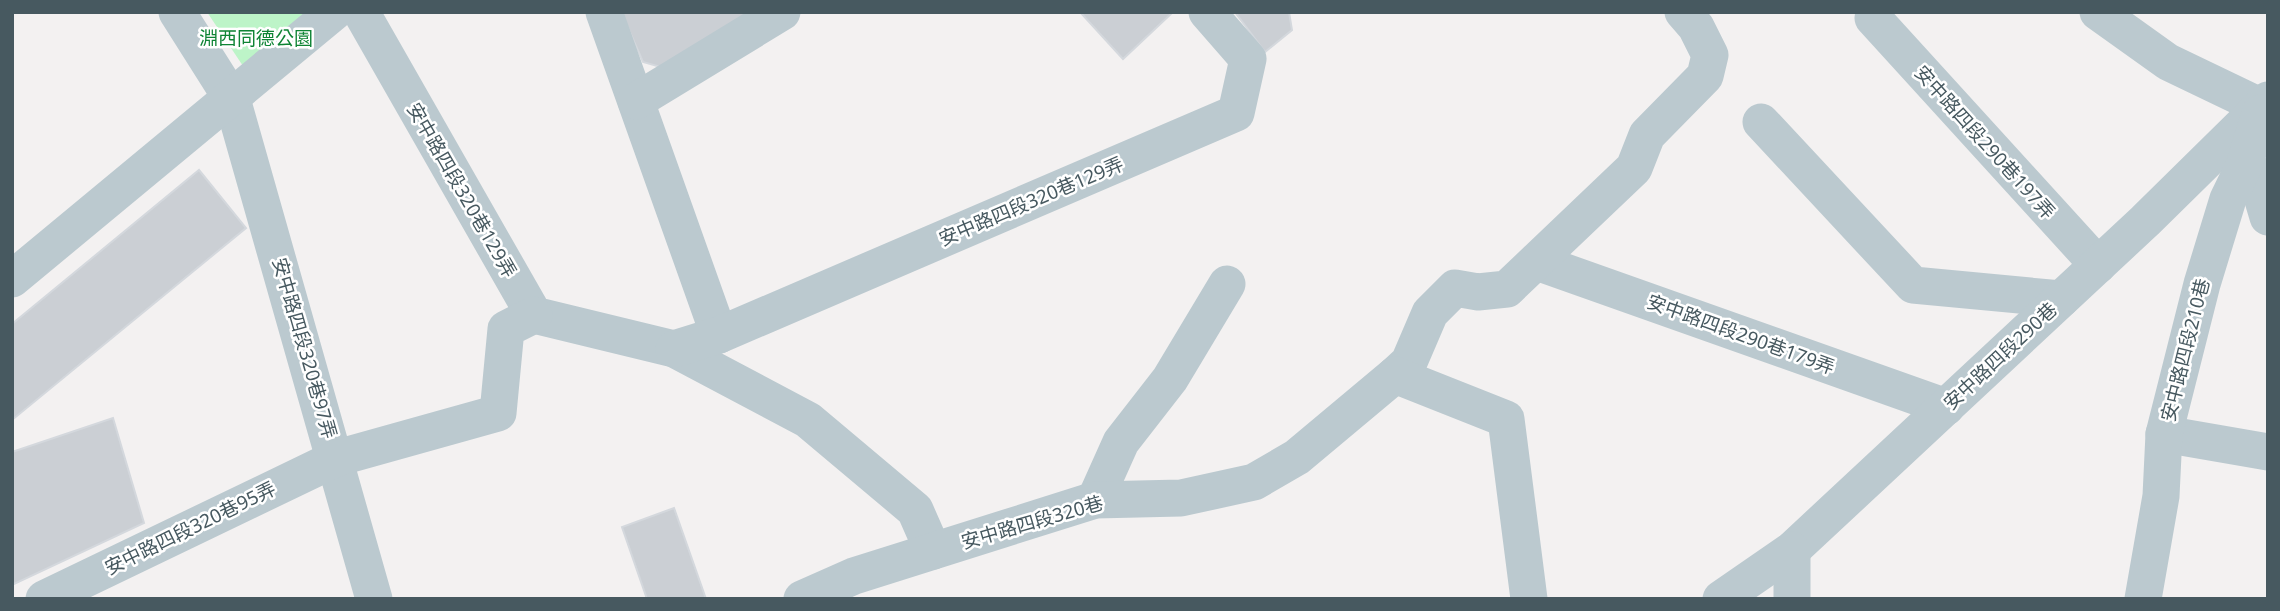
<svg xmlns="http://www.w3.org/2000/svg" width="2280" height="611" font-family="'Noto Sans','Noto Sans TC',sans-serif">
<style>
.green{fill:#bdf4c8}
.building{fill:#cbcfd4;stroke:#d4d8dd;stroke-width:2}
.lines{fill:none;stroke-linecap:round;stroke-linejoin:round}
.minor{stroke:#bbc9cf;stroke-width:37}
.labels{text-anchor:middle;stroke-width:5;stroke-linejoin:round;paint-order:stroke}
.park-label{font-size:19px;fill:#0f8435;stroke:#fff}
.street-label{font-size:19px;fill:#475960;stroke:#fff}
</style>
<rect width="100%" height="100%" fill="#f3f1f1"/>
<!-- green -->
<polygon class="green" points="207,12 331,12 249,75"/>
<!-- building -->
<g class="building">
<polygon points="621,12 749,12 664,68 643,62"/>
<polygon points="1080,12 1173,12 1123,59"/>
<polygon points="1235,12 1289,12 1292,30 1265,52"/>
<polygon points="199,170 246,228 12,420 12,324"/>
<polygon points="113,418 144,523 12,585 12,452"/>
<polygon points="674,508 706,599 647,599 622,527"/>
</g>
<g class="lines">
<!-- minor -->
<g class="minor">
<polyline points="177,12 232,99 374,599"/>
<polyline points="361,12 534,315 674,349 808,420 915,510 933,551"/>
<polyline points="604,12 719,335"/>
<polyline points="2098,12 2168,62 2268,110"/>
<polyline points="1873,18 2098,265"/>
<polyline points="636,101 782,12"/>
<polyline points="1761,122 1913,285 2061,299"/>
<polyline points="2244,166 2255,173 2268,217"/>
<polyline points="1537,262 1946,407"/>
<polyline points="12,279 334,12"/>
<polyline points="674,349 719,335 1236,113 1248,59 1207,12"/>
<polyline points="1395,375 1409,362 1430,313 1455,288 1478,292 1507,289 1634,168 1647,135 1705,76 1710,55 1696,27 1683,12"/>
<polyline points="2164,434 2268,452"/>
<polyline points="1095,500 1121,442 1170,379 1227,284"/>
<polyline points="44,599 337,458 498,413 506,329 534,315"/>
<polyline points="802,599 854,576 1095,500 1181,498 1254,482 1297,457 1395,375 1506,419 1529,599"/>
<polyline points="1721,599 1792,550 2145,221 2268,100"/>
<polyline points="1792,599 1792,550"/>
<polyline points="2143,599 2161,496 2164,434 2202,284 2228,199 2244,166 2260,113"/>
</g>
</g>
<g class="labels">
<!-- park labels -->
<g class="park-label">
<text x="256" y="45">淵西同德公園</text>
</g>
<!-- street labels -->
<g class="street-label">
<text transform="translate(1985 142) rotate(48)" y="7">安中路四段290巷197弄</text>
<text transform="translate(462 190) rotate(60)" y="7">安中路四段320巷129弄</text>
<text transform="translate(1031 201) rotate(-23)" y="7">安中路四段320巷129弄</text>
<text transform="translate(1741 334) rotate(20)" y="7">安中路四段290巷179弄</text>
<text transform="translate(305 348) rotate(74)" y="7">安中路四段320巷97弄</text>
<text transform="translate(2185 350) rotate(-76)" y="7">安中路四段210巷</text>
<text transform="translate(2000 356) rotate(-43)" y="7">安中路四段290巷</text>
<text transform="translate(1032 522) rotate(-16)" y="7">安中路四段320巷</text>
<text transform="translate(190 528) rotate(-26)" y="7">安中路四段320巷95弄</text>
</g>
</g>
<!-- border -->
<rect width="2280" height="611" fill="none" stroke="#475960" stroke-width="28"/>
</svg>
